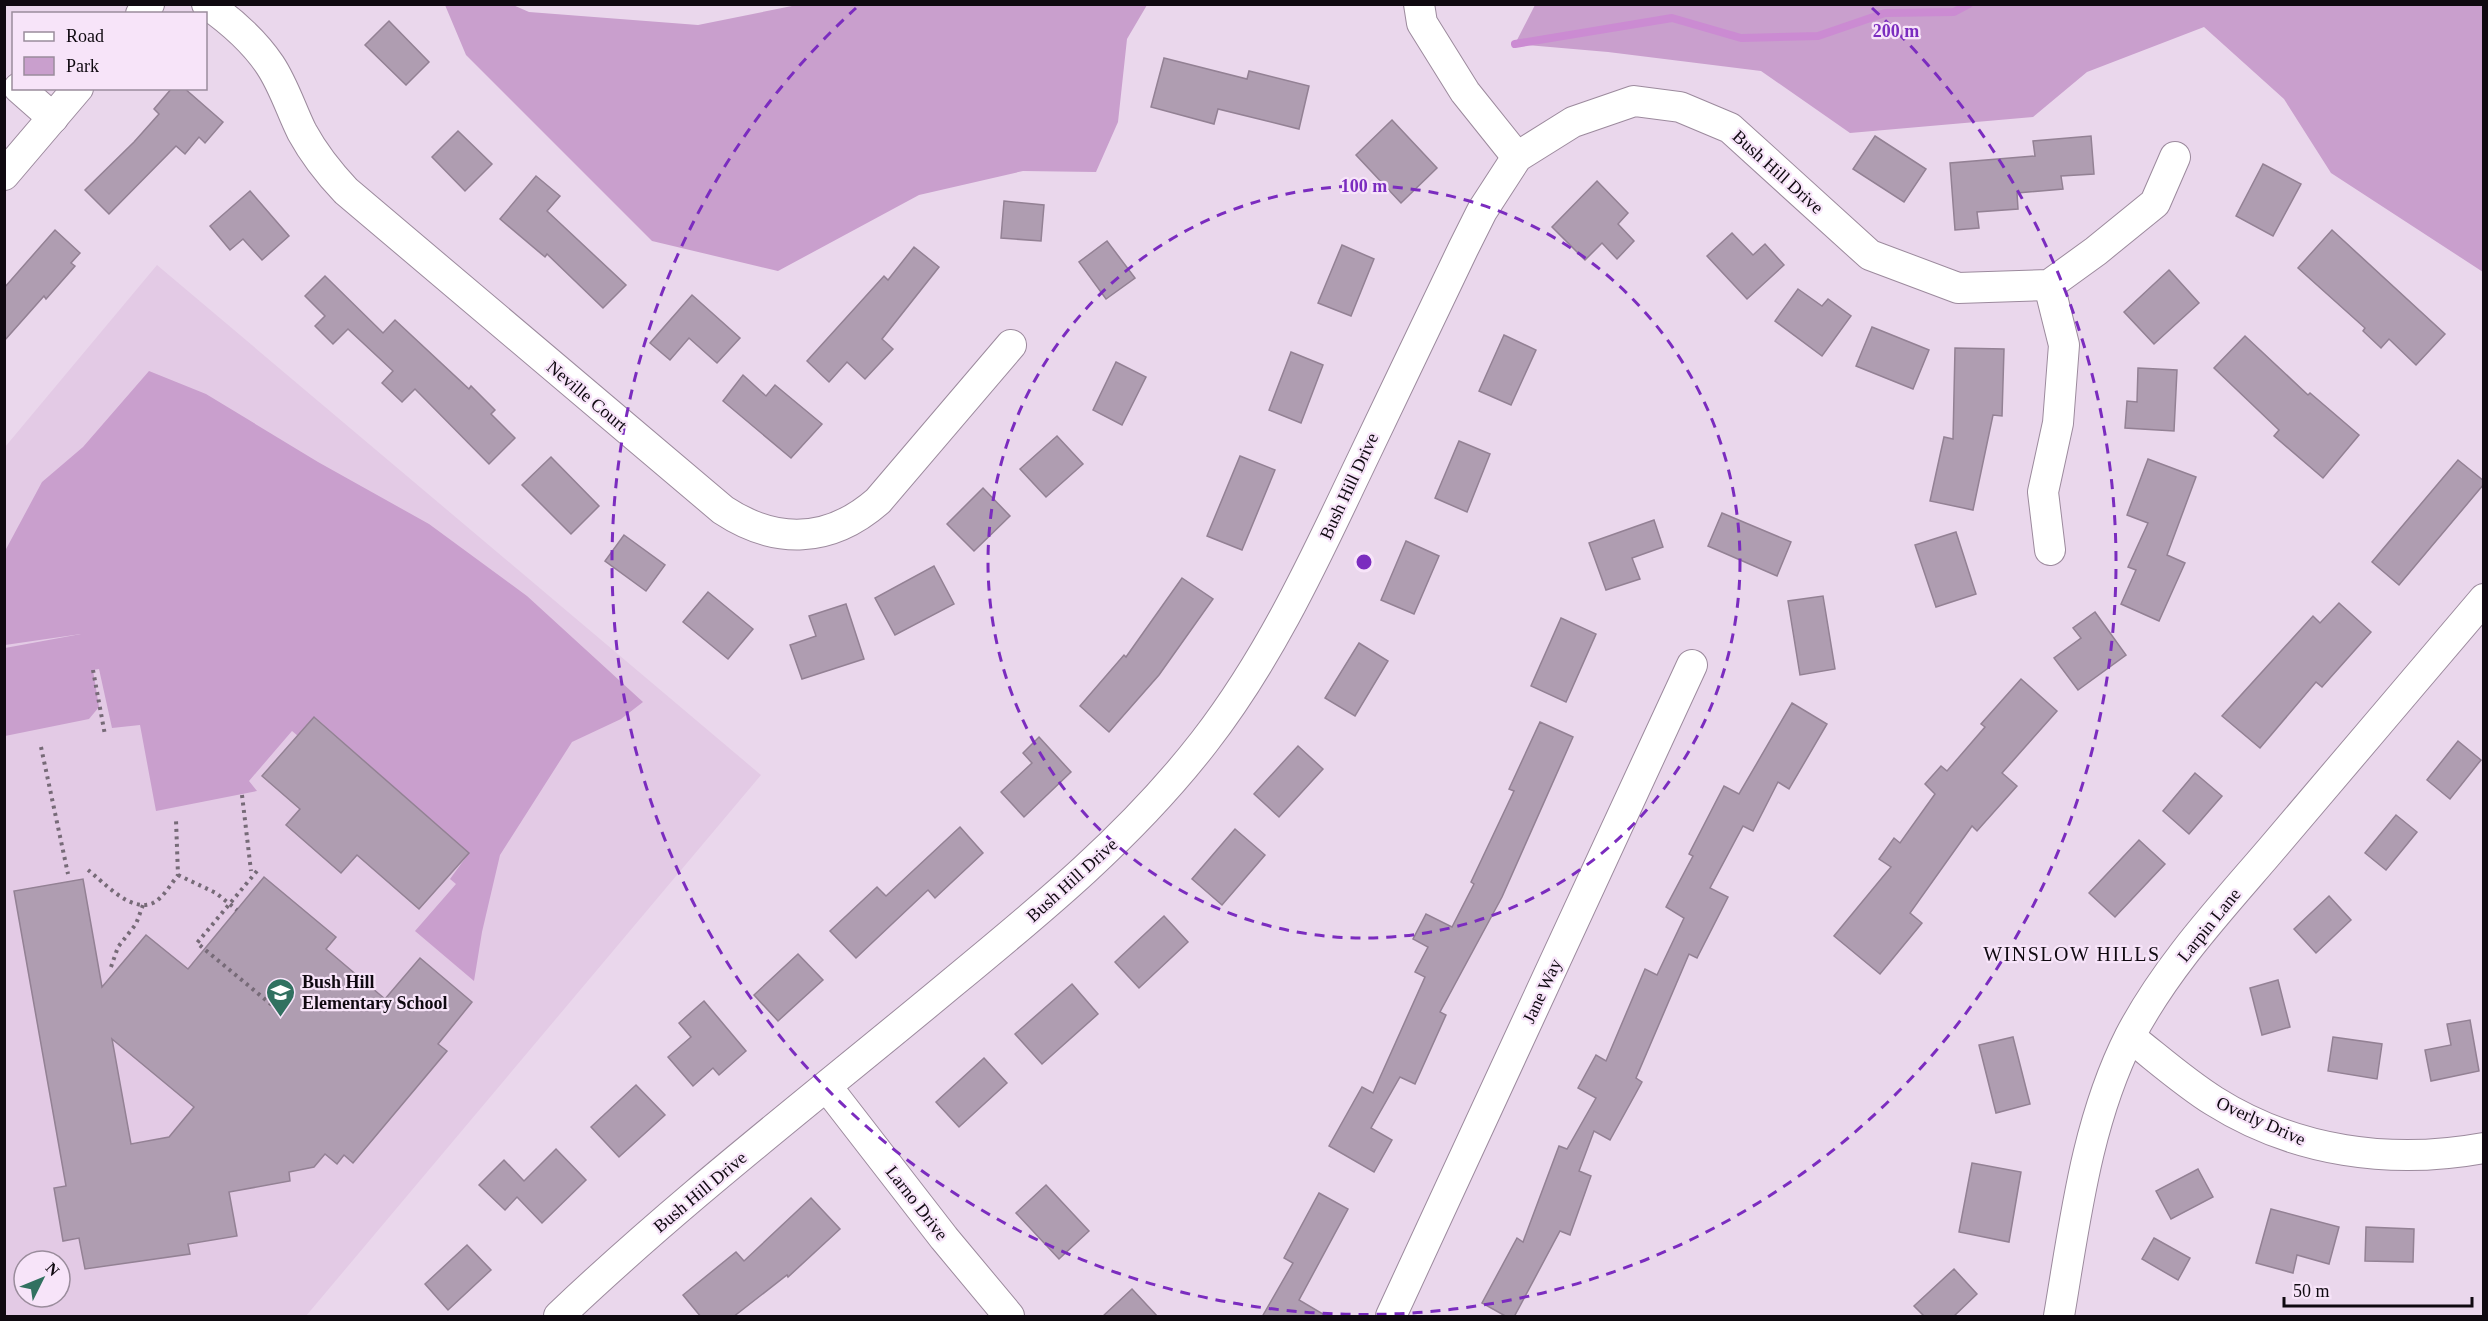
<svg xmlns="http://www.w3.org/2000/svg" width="2488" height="1321" font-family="'Times New Roman',serif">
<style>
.built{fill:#e3cae5;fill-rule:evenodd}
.green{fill:#c99fcd}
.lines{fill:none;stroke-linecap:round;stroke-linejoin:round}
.stream{stroke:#cb8bd2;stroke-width:8}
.building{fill:#af9db1;stroke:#938194;stroke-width:1.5;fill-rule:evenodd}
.minor-casing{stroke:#9c8a9d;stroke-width:32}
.path{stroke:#766a77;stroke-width:4;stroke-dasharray:3 4.5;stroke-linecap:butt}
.minor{stroke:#fff;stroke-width:30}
.ring{fill:none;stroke:#7b2cbf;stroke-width:3;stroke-dasharray:10 8}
.labels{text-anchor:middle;stroke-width:4.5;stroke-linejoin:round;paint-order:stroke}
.street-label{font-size:18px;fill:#0f0910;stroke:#f7e4f9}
.poi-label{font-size:18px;font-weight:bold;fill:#0f0910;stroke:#f7e4f9;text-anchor:start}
.neighbourhood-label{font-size:20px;letter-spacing:1.5px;fill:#0f0910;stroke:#f7e4f9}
.centre{fill:#7b2cbf;stroke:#f7e4f9;stroke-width:3}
.ring-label{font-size:18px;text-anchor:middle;font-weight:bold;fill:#7b2cbf;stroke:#f7e4f9;stroke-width:4.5;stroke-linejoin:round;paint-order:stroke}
</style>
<rect width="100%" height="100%" fill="#ead7ec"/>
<!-- built -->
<path class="built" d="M157 265 761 775 306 1316H5V447ZM24 1261H60V1297H24Z"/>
<!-- green -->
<g class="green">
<polygon points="802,4 1147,5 1127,39 1118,122 1096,172 1023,171 919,195 778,271 652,241 466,55 445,5 513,5 529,12 698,25"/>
<polygon points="1535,5 2483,5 2483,272 2331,173 2284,99 2204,27 2087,72 2033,117 1850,133 1761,71 1608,52 1515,44"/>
<polygon points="149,371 206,394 318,462 429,524 527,596 643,702 621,719 572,742 500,855 482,932 474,981 415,931 456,884 450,879 469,853 315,717 298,736 292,731 249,781 257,791 156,811 140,725 112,728 99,669 93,670 99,707 89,719 5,736 5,648 81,634 5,645 5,551 42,482 83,447"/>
</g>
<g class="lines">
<!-- stream -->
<polyline class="stream" points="1515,44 1672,18 1741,38 1818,36 1885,13 1954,12 1969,4"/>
</g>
<!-- building -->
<g class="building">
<polygon points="389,21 429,62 406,85 365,45"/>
<polygon points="1164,58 1247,79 1249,71 1309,86 1299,129 1218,109 1214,124 1151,107"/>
<polygon points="172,88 184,88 223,122 205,143 199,137 185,154 176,146 109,214 85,190 134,142 159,114 154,109"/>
<polygon points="1392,120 1437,168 1401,203 1356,155"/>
<polygon points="458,131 492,164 465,191 432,157"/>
<polygon points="1875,136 1926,169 1904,202 1853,169"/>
<polygon points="2091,136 2094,174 2061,176 2063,189 2017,193 2018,209 1977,212 1979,228 1955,230 1950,163 2035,156 2033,141"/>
<polygon points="2263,164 2301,184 2273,236 2236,216"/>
<polygon points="536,176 560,196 547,211 626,285 603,308 547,254 545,257 500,219"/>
<polygon points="1597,181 1628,213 1618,224 1634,241 1617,259 1602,243 1585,260 1552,227"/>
<polygon points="250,191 289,236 262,260 243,239 230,250 210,226"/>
<polygon points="1004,201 1044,205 1041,241 1001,238"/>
<polygon points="55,230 80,253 71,263 75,266 46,299 44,296 4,341 4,288"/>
<polygon points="2332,230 2445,334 2416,365 2389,339 2381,348 2363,331 2365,328 2298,268"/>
<polygon points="1732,233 1753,255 1765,244 1784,265 1747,299 1707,256"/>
<polygon points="1107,241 1135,278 1106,299 1079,262"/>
<polygon points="1342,245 1374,259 1351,316 1318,303"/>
<polygon points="914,247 939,267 882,339 893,349 865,379 847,362 829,382 807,361 884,276 888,280"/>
<polygon points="2169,270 2199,303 2154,344 2124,312"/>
<polygon points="325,276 383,333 395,320 469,389 471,386 495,410 491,414 515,438 489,464 415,389 402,402 382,383 393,371 348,329 333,344 315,326 325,316 305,296"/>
<polygon points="1798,289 1822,306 1828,299 1851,316 1822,356 1775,321"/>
<polygon points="692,295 740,338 717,363 689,338 670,360 650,343"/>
<polygon points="1872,327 1929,350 1913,389 1856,366"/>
<polygon points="1504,335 1536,350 1511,405 1479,391"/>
<polygon points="2245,336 2308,395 2310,393 2359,435 2323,478 2274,436 2279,430 2214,368"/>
<polygon points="1955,348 2004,349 2002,416 1993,415 1973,510 1930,501 1944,437 1953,439"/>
<polygon points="1291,352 1323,365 1301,423 1269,410"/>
<polygon points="1116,362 1146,377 1122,425 1093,410"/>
<polygon points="2138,368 2177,370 2174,431 2125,428 2127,401 2137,402"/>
<polygon points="743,375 766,396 775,385 822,424 791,458 723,401"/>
<polygon points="1057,436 1083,464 1046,497 1020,469"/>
<polygon points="1459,441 1490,454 1467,512 1435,498"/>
<polygon points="1240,456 1275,470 1242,550 1207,536"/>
<polygon points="551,457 599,506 571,534 522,485"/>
<polygon points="2148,459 2196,477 2167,555 2185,563 2159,621 2121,604 2136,570 2128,567 2148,523 2127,515"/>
<polygon points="2458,460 2484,481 2484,484 2399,585 2372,562"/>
<polygon points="983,488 1010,516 974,551 947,524"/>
<polygon points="1722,513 1791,542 1777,576 1708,546"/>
<polygon points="1654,520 1663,547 1632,558 1640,579 1606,590 1589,543"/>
<polygon points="1956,532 1976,594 1936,607 1915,545"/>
<polygon points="624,535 665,565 646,591 605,561"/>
<polygon points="1406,541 1439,556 1414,614 1381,600"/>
<polygon points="934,566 954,604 895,635 875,598"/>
<polygon points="1182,578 1213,599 1159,675 1109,732 1080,706 1124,655 1126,657"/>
<polygon points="708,592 753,629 728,659 683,622"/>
<polygon points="1823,596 1835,669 1800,675 1788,601"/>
<polygon points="2339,603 2371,632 2322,687 2316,682 2260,748 2222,716 2313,616 2320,623"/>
<polygon points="846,604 864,659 802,679 790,645 816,636 809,616"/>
<polygon points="2095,612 2126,655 2078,690 2054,658 2081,638 2073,628"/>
<polygon points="1561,618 1596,634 1566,702 1531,686"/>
<polygon points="1359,643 1388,661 1355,716 1325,698"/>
<polygon points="2021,679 2057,711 2002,773 2017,786 1977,831 1972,826 1910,913 1922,923 1880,974 1834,936 1891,867 1879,859 1894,838 1900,843 1935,794 1925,784 1941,766 1947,771 1985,727 1981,724"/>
<polygon points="1792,703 1827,724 1789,789 1778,782 1753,831 1743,826 1710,888 1728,897 1697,958 1689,954 1636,1078 1642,1082 1610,1140 1594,1131 1579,1171 1591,1176 1570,1235 1560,1231 1514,1317 1507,1317 1482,1303 1517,1238 1523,1242 1559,1146 1567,1149 1596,1098 1578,1088 1596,1055 1606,1061 1645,969 1657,975 1684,918 1666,907 1693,856 1689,854 1724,786 1739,794"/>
<polygon points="314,717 469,853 419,909 357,855 341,873 286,825 300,809 262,776"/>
<polygon points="1540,722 1573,737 1502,897 1440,1012 1446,1015 1415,1084 1400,1077 1371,1128 1392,1140 1374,1172 1329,1146 1362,1087 1373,1093 1425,977 1415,972 1428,947 1413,939 1426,914 1452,927 1474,884 1471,882 1514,791 1509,789"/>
<polygon points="1039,737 1071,772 1024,817 1001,792 1032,763 1023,753"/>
<polygon points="2458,741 2481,760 2450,799 2427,780"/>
<polygon points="1298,746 1323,769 1279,817 1254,794"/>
<polygon points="2195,773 2222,796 2189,834 2163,811"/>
<polygon points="2396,815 2417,832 2386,870 2365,853"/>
<polygon points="960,827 983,853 935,898 928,890 856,958 830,931 877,887 886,896"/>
<polygon points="1235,829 1265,855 1222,905 1192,879"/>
<polygon points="2139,840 2165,864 2115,917 2089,893"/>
<path d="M264 877 336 937 326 949 385 999 420 958 472 1002 438 1044 447 1051 353 1163 344 1155 337 1164 325 1154 314 1167 289 1172 290 1181 229 1192 237 1236 188 1244 190 1254 85 1269 79 1238 63 1241 54 1188 66 1186 14 891 83 879 102 987 146 935 188 969ZM112 1039 194 1107 169 1137 131 1144Z"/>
<polygon points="2329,896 2351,920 2316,953 2294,929"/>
<polygon points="1164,916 1188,942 1139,988 1115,962"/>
<polygon points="798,954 823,980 778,1021 754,995"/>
<polygon points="2278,980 2290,1027 2262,1035 2250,988"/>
<polygon points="1072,984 1098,1014 1042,1064 1015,1034"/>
<polygon points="704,1001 746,1051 719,1075 713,1068 693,1086 668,1057 691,1037 679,1023"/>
<polygon points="2470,1020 2479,1071 2431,1081 2425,1050 2451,1045 2447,1024"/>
<polygon points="2013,1037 2030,1104 1996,1113 1979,1045"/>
<polygon points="2333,1037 2382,1044 2377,1079 2328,1071"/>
<polygon points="984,1058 1007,1083 959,1127 936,1102"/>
<polygon points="636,1085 665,1115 619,1157 591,1127"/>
<polygon points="556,1149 586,1180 542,1223 517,1197 505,1210 479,1185 504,1160 524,1181"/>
<polygon points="1972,1163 2021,1172 2009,1242 1959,1232"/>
<polygon points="2198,1169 2213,1197 2171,1219 2156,1191"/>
<polygon points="1046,1185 1089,1231 1059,1259 1016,1213"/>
<polygon points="1319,1193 1348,1209 1299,1300 1328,1317 1262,1317 1293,1263 1284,1258"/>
<polygon points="811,1198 840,1229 788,1277 787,1275 733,1317 701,1317 683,1295 736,1252 744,1261"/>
<polygon points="2271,1209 2339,1227 2329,1264 2297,1255 2293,1273 2256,1263"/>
<polygon points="2366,1227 2414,1229 2413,1262 2365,1261"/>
<polygon points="2154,1238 2190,1258 2178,1280 2142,1259"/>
<polygon points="467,1245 491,1270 448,1310 425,1284"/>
<polygon points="1954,1269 1977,1294 1953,1317 1925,1317 1914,1306"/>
<polygon points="1132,1289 1158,1317 1102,1317"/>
</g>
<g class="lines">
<defs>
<g id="minor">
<path d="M207 4C231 21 254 41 270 65 284 86 291 110 302 132 314 154 329 173 346 191L723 510C776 545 830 543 878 501L1011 345"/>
<polyline points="1419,4 1422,23 1465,92 1517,157"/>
<polyline points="141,14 149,4"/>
<polyline points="19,88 53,118"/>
<polyline points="4,175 78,88"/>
<polyline points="2049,285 2064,345 2058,423 2043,492 2050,550"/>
<path d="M2130 1037C2157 1058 2185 1083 2214 1101 2295 1152 2391 1165 2484 1148"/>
<polyline points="827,1087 944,1238 1009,1316"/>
<path d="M559 1316C683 1198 820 1093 952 983 1042 909 1132 835 1204 742 1266 662 1309 572 1352 481 1389 404 1426 326 1463 249L1482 211 1517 157 1573 122 1634 101 1680 107 1730 128 1870 255 1958 288 2049 285 2096 251 2155 203 2175 157"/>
<polyline points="1391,1316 1692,665"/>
<path d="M2059 1316C2075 1222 2086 1123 2130 1036 2167 965 2224 905 2275 845 2345 763 2414 681 2484 599"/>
</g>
</defs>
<!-- minor casing -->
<use href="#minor" class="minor-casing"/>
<!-- path -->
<g class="path">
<polyline points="93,670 105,735"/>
<polyline points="41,747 68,874"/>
<polyline points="242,795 251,871"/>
<path d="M88 870C104 882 130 913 153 903 163 898 171 884 178 875L176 820"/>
<polyline points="257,871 197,943 278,1010"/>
<polyline points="178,875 216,893 237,910"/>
<polyline points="111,967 118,947 136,924 143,905"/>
</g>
<!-- minor -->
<use href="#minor" class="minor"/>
</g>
<!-- distance rings -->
<g class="ring">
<circle cx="1364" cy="562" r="376"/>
<path d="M1872 8A752 752 0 1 1 856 8"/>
</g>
<!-- icons -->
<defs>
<symbol id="school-pin" viewBox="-11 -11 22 30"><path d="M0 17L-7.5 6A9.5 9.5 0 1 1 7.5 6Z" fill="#317160" stroke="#f7e4f9"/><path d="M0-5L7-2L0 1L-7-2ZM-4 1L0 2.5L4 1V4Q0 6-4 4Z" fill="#fff"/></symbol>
</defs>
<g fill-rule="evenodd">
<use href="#school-pin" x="264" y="976" width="33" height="45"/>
</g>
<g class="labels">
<!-- street labels -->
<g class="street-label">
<text transform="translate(1778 172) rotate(42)" y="6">Bush Hill Drive</text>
<text transform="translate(587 396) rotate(40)" y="6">Neville Court</text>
<text transform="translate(1349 486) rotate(-65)" y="6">Bush Hill Drive</text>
<text transform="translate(1072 880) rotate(-42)" y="6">Bush Hill Drive</text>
<text transform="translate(2209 925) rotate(-51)" y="6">Larpin Lane</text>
<text transform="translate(1542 991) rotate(-65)" y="6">Jane Way</text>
<text transform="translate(2261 1121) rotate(24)" y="6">Overly Drive</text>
<text transform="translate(700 1192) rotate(-40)" y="6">Bush Hill Drive</text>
<text transform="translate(917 1203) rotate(52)" y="6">Larno Drive</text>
</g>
<!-- poi labels -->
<g class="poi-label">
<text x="302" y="988">Bush Hill<tspan x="302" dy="21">Elementary School</tspan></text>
</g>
<!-- neighbourhood labels -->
<g class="neighbourhood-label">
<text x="2072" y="961">WINSLOW HILLS</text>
</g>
</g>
<circle cx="1364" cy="562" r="9" class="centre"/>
<g class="ring-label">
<text x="1896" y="37">200 m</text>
<text x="1364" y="192">100 m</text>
</g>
<!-- border -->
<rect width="2488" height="1321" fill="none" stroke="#0f0910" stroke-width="12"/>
<!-- legend -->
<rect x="12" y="12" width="195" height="78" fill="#f7e4f9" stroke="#9a8c9c" stroke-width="1.5"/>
<rect x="24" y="32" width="30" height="9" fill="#ffffff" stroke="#9a8c9c" stroke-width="1.5"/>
<text x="66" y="42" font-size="18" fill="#0f0910">Road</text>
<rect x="24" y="57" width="30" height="18" fill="#c99fcd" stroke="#9a8c9c" stroke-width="1.5"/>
<text x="66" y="72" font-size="18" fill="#0f0910">Park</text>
<!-- north arrow -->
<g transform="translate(42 1279) rotate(47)"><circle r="28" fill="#f7e4f9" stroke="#9a8c9c" stroke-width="1.5"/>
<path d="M0-4.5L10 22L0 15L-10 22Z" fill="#317160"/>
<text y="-9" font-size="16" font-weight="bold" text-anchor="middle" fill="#0f0910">N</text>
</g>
<!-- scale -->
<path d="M2284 1297v9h188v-9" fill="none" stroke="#0f0910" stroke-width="3"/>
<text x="2293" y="1297" font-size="18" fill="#0f0910" stroke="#f7e4f9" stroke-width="4.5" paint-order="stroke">50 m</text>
</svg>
